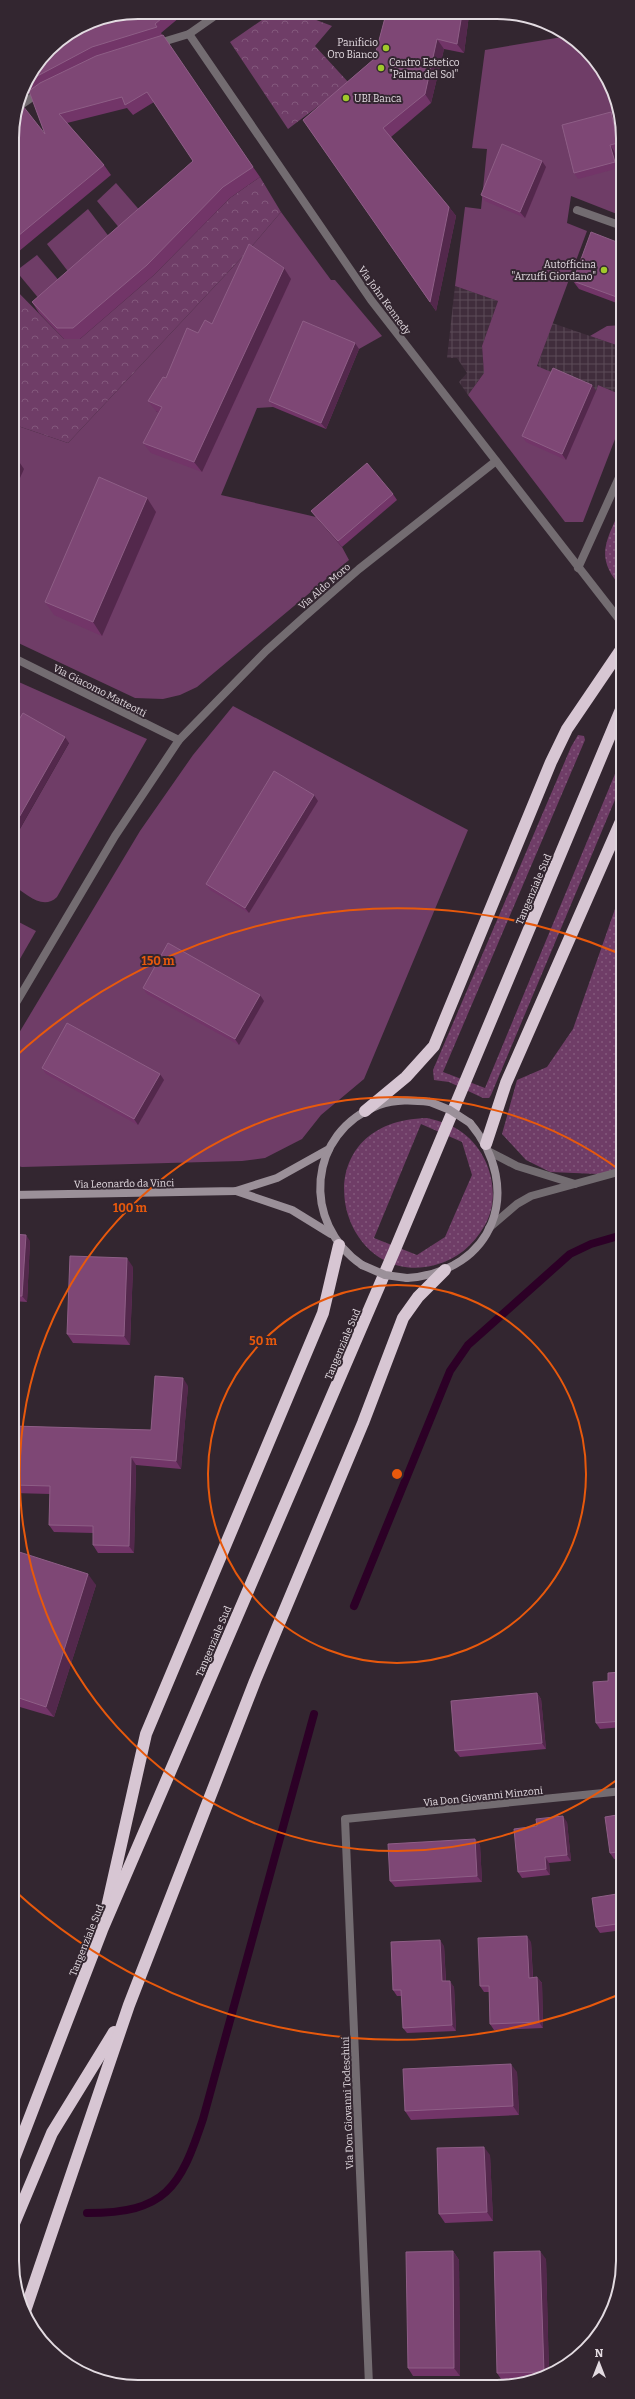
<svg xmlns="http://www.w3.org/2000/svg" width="635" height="2399" font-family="Bitter,serif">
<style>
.industrial{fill:url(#industrial-grid)}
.grass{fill:url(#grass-dots);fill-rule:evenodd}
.park{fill:url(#park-crowns)}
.garden{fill:#6f3d67;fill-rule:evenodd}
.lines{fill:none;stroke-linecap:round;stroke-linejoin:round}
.stream{stroke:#2c0026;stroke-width:8}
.street{stroke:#736c71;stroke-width:8}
.secondary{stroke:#9b9099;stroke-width:8}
.highway{stroke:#d7c6d3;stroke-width:12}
.secondary-bridge{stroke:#9b9099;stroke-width:8}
.wall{fill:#723568}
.shaded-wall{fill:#53284c}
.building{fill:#7e4775;stroke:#8e5e86}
.ring{fill:none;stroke:#e8590c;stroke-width:2}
.poi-dot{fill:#a0c92b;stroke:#332630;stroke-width:1.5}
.labels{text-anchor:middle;stroke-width:4;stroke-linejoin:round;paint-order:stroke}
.poi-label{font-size:10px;fill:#e3dbe1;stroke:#332630;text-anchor:end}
.street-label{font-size:10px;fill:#e3dbe1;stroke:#332630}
.rim{fill:none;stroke:#e3dbe1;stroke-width:2}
.centre{fill:#e8590c;stroke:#332630;stroke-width:2}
.ring-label{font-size:12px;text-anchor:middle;font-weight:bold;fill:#e8590c;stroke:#332630;stroke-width:4;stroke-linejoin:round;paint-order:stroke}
</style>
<defs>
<pattern id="industrial-grid" width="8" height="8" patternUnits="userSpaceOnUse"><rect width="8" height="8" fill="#402d3c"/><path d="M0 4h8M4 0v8" fill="none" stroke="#5b4b58"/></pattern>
<pattern id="grass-dots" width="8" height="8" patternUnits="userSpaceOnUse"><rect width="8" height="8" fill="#6f3d67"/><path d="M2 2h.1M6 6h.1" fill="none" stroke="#83587c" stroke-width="1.8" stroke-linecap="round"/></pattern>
<pattern id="park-crowns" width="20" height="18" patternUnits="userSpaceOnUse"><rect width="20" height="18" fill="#6f3d67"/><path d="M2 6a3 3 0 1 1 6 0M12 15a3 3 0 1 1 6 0" fill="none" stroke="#83587c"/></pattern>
</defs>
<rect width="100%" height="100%" fill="#332630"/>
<!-- industrial -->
<g class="industrial">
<polygon points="455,286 498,301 482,346 484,373 468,395 459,382 467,373 457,358 447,358"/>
<polygon points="552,323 622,347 622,395 598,385 596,391 537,367"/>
</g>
<!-- grass -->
<g class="grass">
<path d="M622 505V588C593 556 607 541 622 505Z"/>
<polygon points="578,735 584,736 585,740 443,1072 485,1088 622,757 622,783 491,1095 489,1098 483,1098 449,1082 434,1080 433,1070 571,747"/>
<polygon points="622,889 622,1175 550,1172 526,1160 502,1134 517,1080 547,1067 573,1029"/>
<path d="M427 1118C440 1121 453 1125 463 1133 490 1153 502 1195 485 1225 473 1246 457 1259 435 1265 337 1291 296 1121 427 1118ZM421 1124 462 1142 472 1175 445 1237 417 1255 374 1238Z"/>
</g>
<!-- park -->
<g class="park">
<polygon points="272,13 298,13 332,26 315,46 349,83 288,129 230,42"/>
<polygon points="260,177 281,212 246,253 68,443 12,424 12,286 64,339 80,339 154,275 230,198"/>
</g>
<!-- garden -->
<g class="garden">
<path d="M568 36C576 42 585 48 592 55 631 99 622 161 622 216L571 196 567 223 587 231 537 366 596 391 598 385 622 395V421L583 522H565L468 395 484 373 482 346 498 301 455 286 465 207 481 209 487 149 472 148 485 50Z"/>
<polygon points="116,183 142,213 121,230 97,201"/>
<polygon points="88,209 110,238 70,274 47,244"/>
<path d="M281 212 331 280H335L382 336 359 349 307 327 273 407 257 408 221 495 316 517 342 547 349 560 197 687 180 695 163 699 135 698 12 640V424L68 443 246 253ZM220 335 170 417 156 411Z"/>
<polygon points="37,255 61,283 40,300 16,271"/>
<polygon points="622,325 622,347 590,336 607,326"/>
<path d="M12 679 147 739 57 897C43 911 26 894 13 885V841L69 743 13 744Z"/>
<polygon points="233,706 468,830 364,1079 321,1115 302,1139 265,1158 242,1161 22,1167 13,1165 13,1043 140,831 193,755"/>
<polygon points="13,919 36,931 13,971"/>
</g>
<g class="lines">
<!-- stream -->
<g class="stream">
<polyline points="354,1606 450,1371 468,1345 570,1254 591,1244 622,1235"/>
<path d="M87 2213C166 2213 180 2188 203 2119L314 1714"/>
</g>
<!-- street -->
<g class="street">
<polyline points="189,34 371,300 622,623"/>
<polyline points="156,44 189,34 219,13"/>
<polyline points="18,107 40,92"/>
<polyline points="577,210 622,226"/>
<polyline points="578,568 622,471"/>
<polyline points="12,657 179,740"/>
<polyline points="13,1008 115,836 179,740 266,651 304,617 359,569 496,461"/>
<polyline points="490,1152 517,1166 575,1184"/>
<polyline points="489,1228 517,1204 531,1196 622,1171"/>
<polyline points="369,2385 345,1819 623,1791"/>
</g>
<!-- secondary -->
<g class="secondary">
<polyline points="236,1191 292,1210 331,1234"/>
<polyline points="13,1195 236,1191 277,1178 329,1149"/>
<path d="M362 1265C301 1223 307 1132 379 1105 396 1099 413 1100 430 1102"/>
<path d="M407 1278C494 1272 525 1189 470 1123"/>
</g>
<!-- highway -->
<g class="highway">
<polyline points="365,1111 406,1077 434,1046 551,762 567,729 622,648"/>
<polyline points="486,1144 506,1083 622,819"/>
<polyline points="107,1907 146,1734 323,1313 339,1245"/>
<polyline points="13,2161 102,1930 396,1247 622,707"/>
<polyline points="13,2226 52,2133 114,2032"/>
<polyline points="24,2314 129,2005 255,1681 363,1423 403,1318 418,1297 445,1270"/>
</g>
<!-- secondary-bridge -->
<g class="secondary-bridge">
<polyline points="430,1102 450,1110 470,1123"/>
<polyline points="362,1265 385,1275 407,1278"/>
</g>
</g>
<!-- wall -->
<g class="wall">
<polygon points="138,12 186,12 161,33 260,177 230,198 154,275 80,339 64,339 39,313 32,302 193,161 154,102 133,115 127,108 67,123 104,165 111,175 12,257 12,130 45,134 30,90 26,83 49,49 105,19"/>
<polygon points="386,14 493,14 469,15 464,53 444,49 431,103 391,137 449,207 456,216 436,311 303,120 374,59"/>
<polygon points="516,14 521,14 541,22 521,21"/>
<polygon points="615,118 622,146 622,149 614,151 619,168 578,179 574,173"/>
<polygon points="542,161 546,167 525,218 485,201 481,195"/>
<polygon points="622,244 622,305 579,289 573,281"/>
<polygon points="291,279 202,472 151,453 143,443 159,413 156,411 148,401 166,378 198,333"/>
<polygon points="355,343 359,349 326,429 273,407 269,401"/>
<polygon points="596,391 566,460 526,442 522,436"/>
<polygon points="393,494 397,500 342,547 316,517 311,511"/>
<polygon points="147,498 156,512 102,636 54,615 45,602"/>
<polygon points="318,801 249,913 210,890 206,884"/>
<polygon points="143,988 264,1001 239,1045 147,994"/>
<polygon points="42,1068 160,1074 164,1080 138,1125 46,1074"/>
<polygon points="13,1234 30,1241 27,1302 13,1301"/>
<polygon points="133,1267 130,1345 73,1343 67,1334"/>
<polygon points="188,1386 181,1469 136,1465 134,1553 98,1553 93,1545 93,1533 54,1532 49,1525 50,1494 13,1493 13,1426 151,1430"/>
<polygon points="13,1550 96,1585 54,1717 13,1705"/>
<polygon points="622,1672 623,1727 600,1729 596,1723 608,1681"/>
<polygon points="537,1693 541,1699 546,1749 460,1757 455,1751"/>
<polygon points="623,1814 623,1858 614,1859 610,1853"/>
<polygon points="567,1822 571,1861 549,1863 550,1875 522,1878 518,1872 537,1826"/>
<polygon points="475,1839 480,1845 482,1882 395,1887 390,1881"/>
<polygon points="623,1893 623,1930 600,1933 596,1927"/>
<polygon points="531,1942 533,1977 537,1977 542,1983 543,2028 494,2030 490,2024 489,1992 484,1992 480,1986"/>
<polygon points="444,1946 446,1981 454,1987 456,2031 407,2033 403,2028 402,1996 397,1996 393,1990"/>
<polygon points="517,2072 519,2115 411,2120 405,2111"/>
<polygon points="490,2155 493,2221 445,2223 439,2214"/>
<polygon points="453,2251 459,2260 460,2376 413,2376 408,2368"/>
<polygon points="546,2259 549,2375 530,2381 503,2382 497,2373"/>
</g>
<!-- shaded-wall -->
<g class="shaded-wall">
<polygon points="462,14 469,14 469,15 464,53 457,44"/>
<polygon points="437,39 444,49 431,103 425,94"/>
<polygon points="611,112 615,118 622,148 618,143"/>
<polygon points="610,145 614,151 619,168 615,162"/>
<polygon points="542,161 546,167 525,218 520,212"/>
<polygon points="449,207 456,216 436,311 430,302"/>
<polygon points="284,268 291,279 202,472 194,462"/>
<polygon points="355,343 359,349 326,429 321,423"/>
<polygon points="592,385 596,391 566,460 562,454"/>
<polygon points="15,456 24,469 12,496 12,461"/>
<polygon points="147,498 156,512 102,636 93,622"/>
<polygon points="65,737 69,743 13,841 13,828"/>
<polygon points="314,795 318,801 249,913 245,908"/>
<polygon points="260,995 264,1001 239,1045 235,1039"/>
<polygon points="160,1074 164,1080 138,1125 134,1119"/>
<polygon points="26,1235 30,1241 27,1302 22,1296"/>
<polygon points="127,1258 133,1267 130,1345 124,1336"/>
<polygon points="183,1378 188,1386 181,1469 176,1461"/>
<polygon points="131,1457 136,1465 134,1553 129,1546"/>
<polygon points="88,1574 96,1585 54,1717 46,1707"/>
<polygon points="537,1693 541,1699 546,1749 542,1743"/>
<polygon points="563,1816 567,1822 571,1861 567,1855"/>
<polygon points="475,1839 480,1845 482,1882 477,1876"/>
<polygon points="545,1857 549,1863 550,1875 546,1869"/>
<polygon points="527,1936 531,1942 533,1984 529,1978"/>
<polygon points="440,1940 444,1946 446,1987 442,1981"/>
<polygon points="537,1977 542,1983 543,2028 539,2022"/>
<polygon points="450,1981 454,1987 456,2031 452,2025"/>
<polygon points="511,2064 517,2072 519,2115 513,2106"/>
<polygon points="484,2147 490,2155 493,2221 487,2212"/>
<polygon points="453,2251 459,2260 460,2376 454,2368"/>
<polygon points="540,2251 546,2259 549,2375 546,2376 544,2372"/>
</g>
<!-- building -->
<g class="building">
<polygon points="138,12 169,12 155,24 157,27 92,47 28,81 49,49 90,22 104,19 105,19 106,18"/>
<polygon points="386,14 462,14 457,44 437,39 425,94 383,128 449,207 430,302 303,120 374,59"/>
<polygon points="163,35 253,167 223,187 147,265 73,328 57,328 32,302 193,161 147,92 125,105 122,97 59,114 104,165 12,241 12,130 19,101 45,134 29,91 40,83 96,56"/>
<polygon points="611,112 618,143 610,145 615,162 574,173 562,125"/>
<polygon points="502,144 542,161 520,212 481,195"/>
<polygon points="591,232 622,244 622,299 573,281"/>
<polygon points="249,244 284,268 194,462 143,443 162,407 148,401 163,377 166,378 187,328 198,333 205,320 212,324"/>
<polygon points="303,321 355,343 321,423 269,401"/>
<polygon points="553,368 592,385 562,454 522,436"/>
<polygon points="12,455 15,456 12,461"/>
<polygon points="367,463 393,494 338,541 311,511"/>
<polygon points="99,477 147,498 93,622 45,602"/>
<polygon points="23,713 65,737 13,828 12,731"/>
<polygon points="274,771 314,795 245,908 206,884"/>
<polygon points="168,943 260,995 235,1039 143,988"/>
<polygon points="67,1023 160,1074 134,1119 42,1068"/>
<polygon points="13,1234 26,1235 22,1296 13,1296"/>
<polygon points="70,1256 127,1258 124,1336 67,1334"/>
<polygon points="155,1376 183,1378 176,1461 131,1457 129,1546 93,1545 93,1526 49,1525 50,1486 13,1485 13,1426 151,1430"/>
<polygon points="13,1550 88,1574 46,1707 13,1696"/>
<polygon points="622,1672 623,1721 596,1723 593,1682 608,1681 608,1673"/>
<polygon points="537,1693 542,1743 455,1751 451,1701"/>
<polygon points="623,1814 623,1851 610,1853 605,1817"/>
<polygon points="563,1816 567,1855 545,1857 546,1869 518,1872 514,1829 537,1826 536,1819"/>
<polygon points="475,1839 477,1876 390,1881 388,1844"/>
<polygon points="623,1893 623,1923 596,1927 592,1898"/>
<polygon points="527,1936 529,1978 537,1977 539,2022 490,2024 489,1986 480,1986 478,1938"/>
<polygon points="440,1940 442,1981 450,1981 452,2025 403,2028 401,1990 393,1990 391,1942"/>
<polygon points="511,2064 513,2106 405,2111 403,2069"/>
<polygon points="484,2147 487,2212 439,2214 437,2148"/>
<polygon points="453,2251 454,2368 408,2368 406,2252"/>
<polygon points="540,2251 544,2372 497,2373 494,2252"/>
</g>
<!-- distance rings -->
<g class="ring">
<circle cx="397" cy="1474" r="189"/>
<path d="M621 1777A377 377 0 1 1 621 1171"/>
<path d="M618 1995A566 566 0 0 1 15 1891M15 1057A566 566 0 0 1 618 953"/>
</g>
<!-- markers -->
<g class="poi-dot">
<circle cx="386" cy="48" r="4"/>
<circle cx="381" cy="68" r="4"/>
<circle cx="346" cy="98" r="4"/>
<circle cx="604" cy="270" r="4"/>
</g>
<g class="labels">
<!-- poi labels -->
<g class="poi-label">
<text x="378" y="46">Panificio<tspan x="378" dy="12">Oro Bianco</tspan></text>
<text x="389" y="66" text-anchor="start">Centro Estetico<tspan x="389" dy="12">"Palma del Sol"</tspan></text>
<text x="354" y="102" text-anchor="start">UBI Banca</text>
<text x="596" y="268">Autofficina<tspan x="596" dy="12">"Arzuffi Giordano"</tspan></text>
</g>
<!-- street labels -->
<g class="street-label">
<text transform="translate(385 300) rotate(54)" y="4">Via John Kennedy</text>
<text transform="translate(324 586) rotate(-41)" y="4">Via Aldo Moro</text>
<text transform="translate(100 690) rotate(27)" y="4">Via Giacomo Matteotti</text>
<text transform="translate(533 889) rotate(-67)" y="4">Tangenziale Sud</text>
<text transform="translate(124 1183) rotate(-1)" y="4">Via Leonardo da Vinci</text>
<text transform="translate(342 1344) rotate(-67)" y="4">Tangenziale Sud</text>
<text transform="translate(213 1641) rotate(-67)" y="4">Tangenziale Sud</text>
<text transform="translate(483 1796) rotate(-6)" y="4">Via Don Giovanni Minzoni</text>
<text transform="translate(86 1940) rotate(-68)" y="4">Tangenziale Sud</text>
<text transform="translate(347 2103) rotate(-92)" y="4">Via Don Giovanni Todeschini</text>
</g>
</g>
<!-- crop -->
<path d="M0 0H635V2399H0ZM138 19H497A119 119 0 0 1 616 138V2261A119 119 0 0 1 497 2380H138A119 119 0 0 1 19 2261V138A119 119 0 0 1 138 19Z" fill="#332630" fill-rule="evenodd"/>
<path class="rim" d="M138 19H497A119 119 0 0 1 616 138V2261A119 119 0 0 1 497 2380H138A119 119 0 0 1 19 2261V138A119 119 0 0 1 138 19Z"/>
<circle cx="397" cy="1474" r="6" class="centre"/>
<g class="ring-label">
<text x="158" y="965">150 m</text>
<text x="130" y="1212">100 m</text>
<text x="263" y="1345">50 m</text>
</g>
<!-- north arrow -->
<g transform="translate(599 2363)" stroke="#332630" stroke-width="3" paint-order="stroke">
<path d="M0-3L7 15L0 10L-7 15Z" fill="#e3dbe1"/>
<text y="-6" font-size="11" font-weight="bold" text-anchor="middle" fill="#e3dbe1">N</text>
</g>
</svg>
